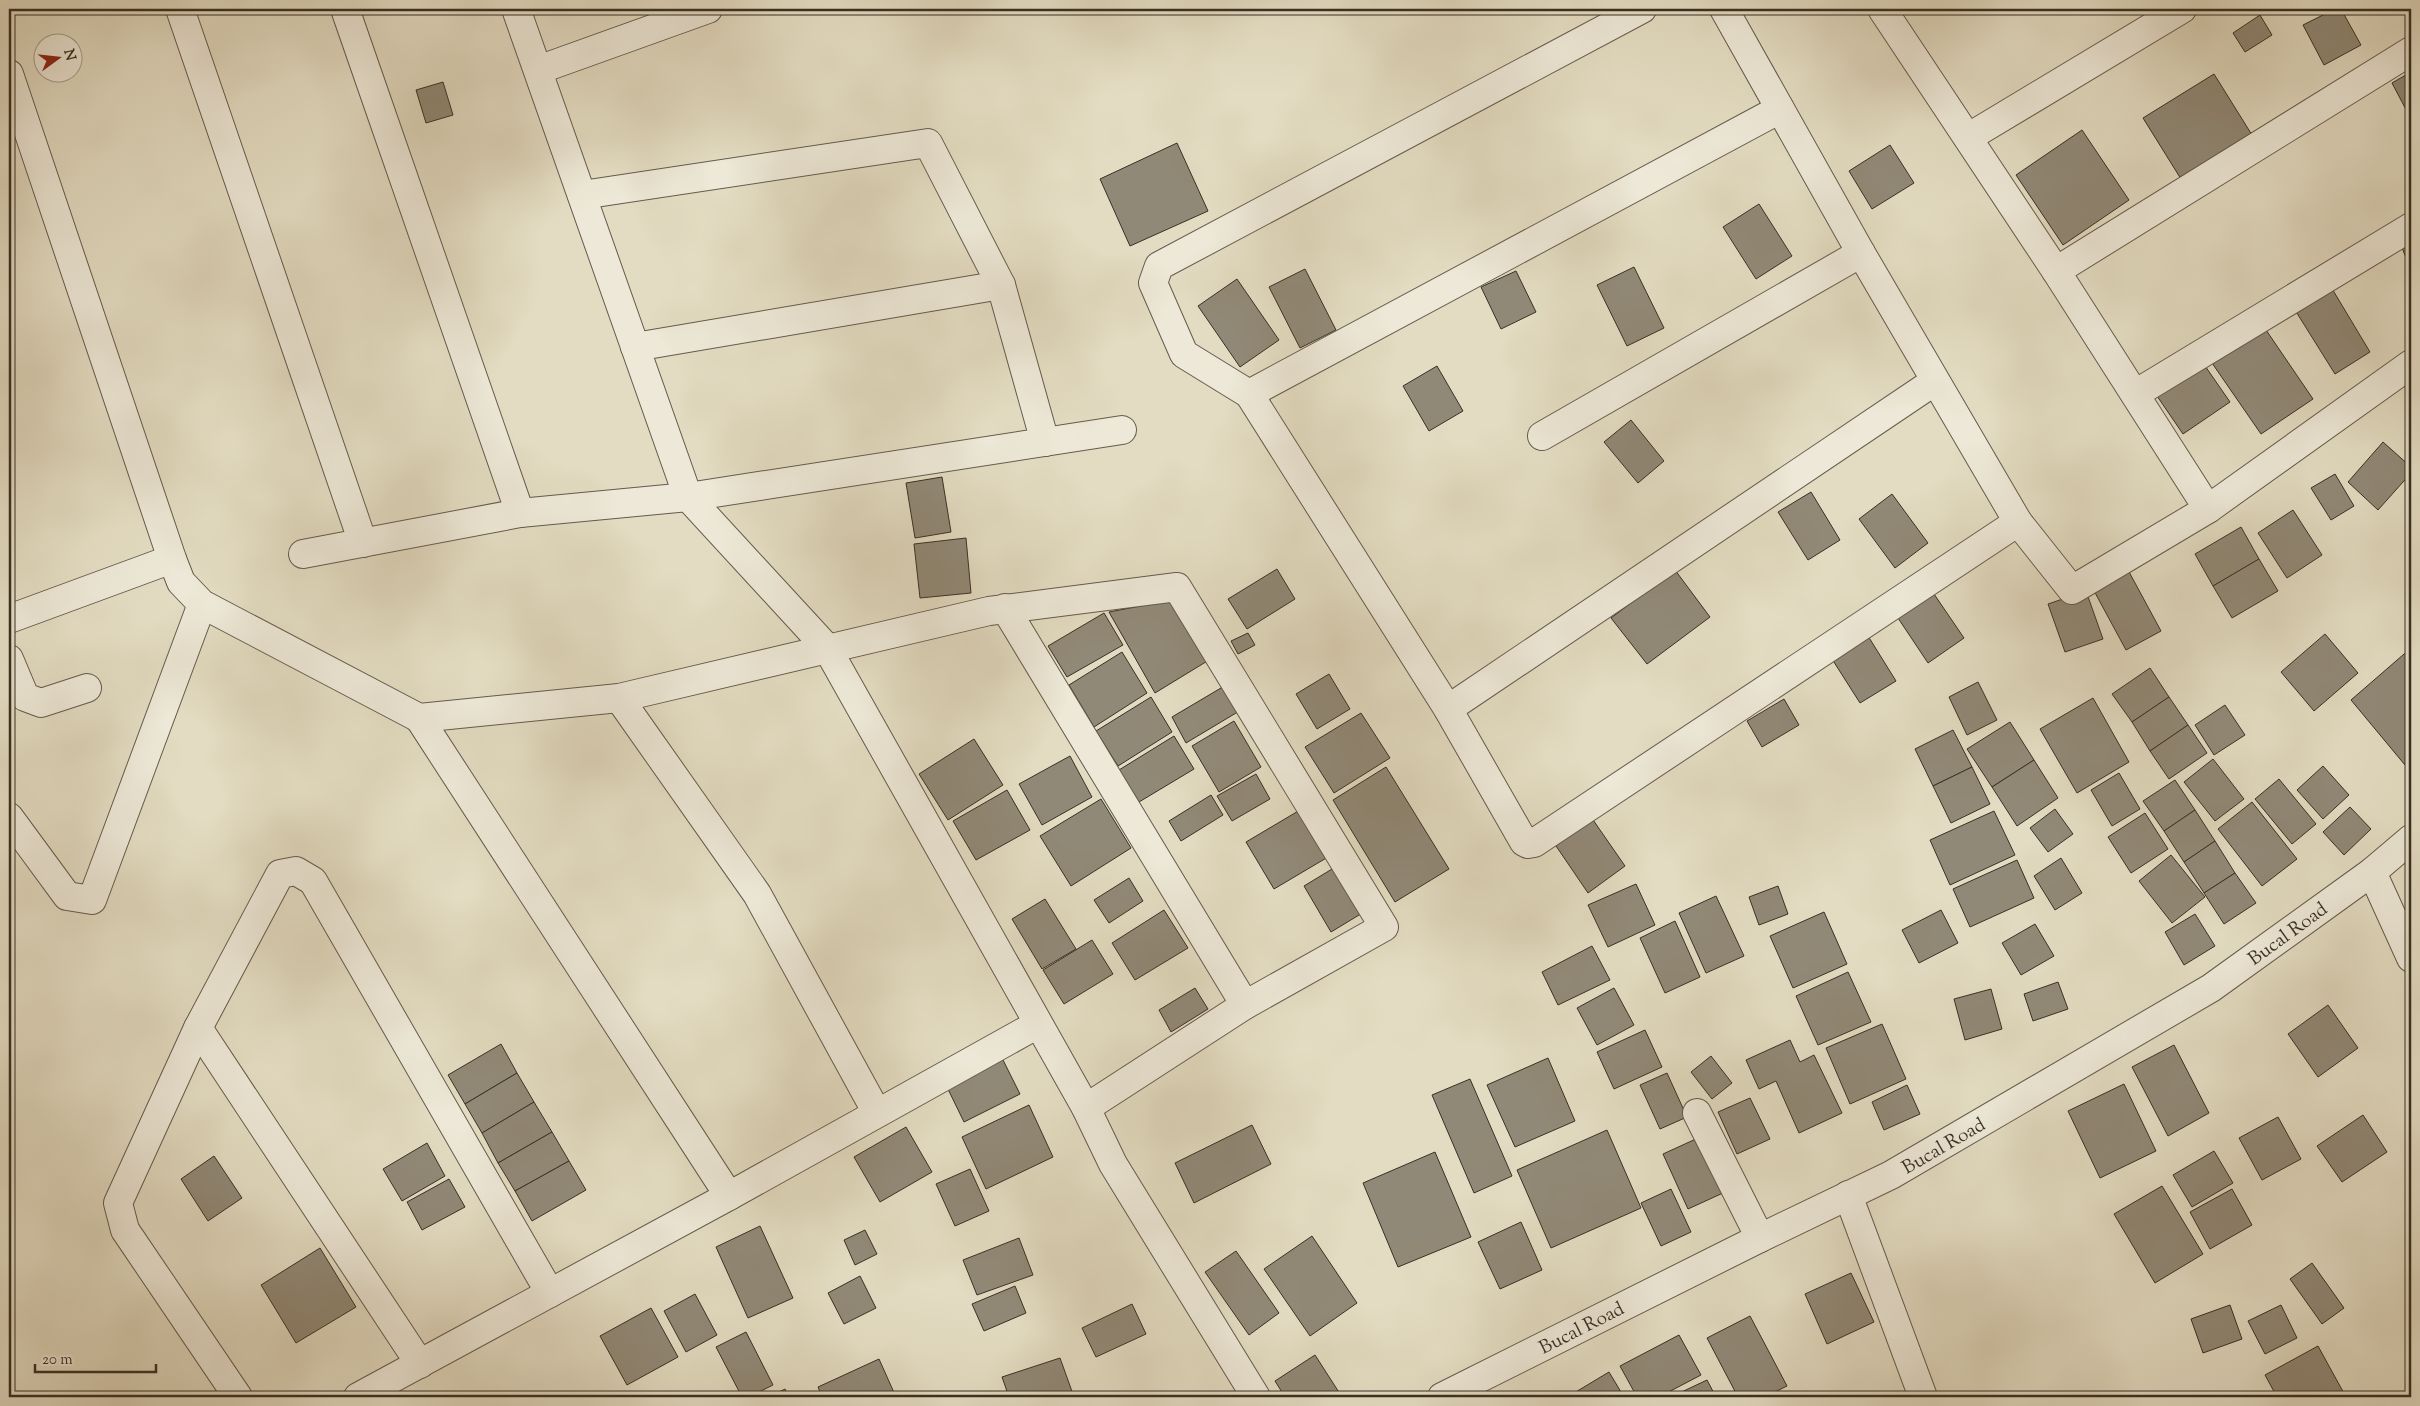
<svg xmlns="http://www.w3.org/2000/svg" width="2420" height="1406" font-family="'Sorts Mill Goudy',serif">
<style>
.building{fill:#918977;stroke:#393025}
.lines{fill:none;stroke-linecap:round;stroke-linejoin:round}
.minor-casing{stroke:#645b4c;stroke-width:30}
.minor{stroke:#ede8d7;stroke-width:28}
.labels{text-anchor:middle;stroke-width:4;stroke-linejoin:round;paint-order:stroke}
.street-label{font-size:19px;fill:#393025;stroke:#ede8d7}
</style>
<rect width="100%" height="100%" fill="#e3dcc2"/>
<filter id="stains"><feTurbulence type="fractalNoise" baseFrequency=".004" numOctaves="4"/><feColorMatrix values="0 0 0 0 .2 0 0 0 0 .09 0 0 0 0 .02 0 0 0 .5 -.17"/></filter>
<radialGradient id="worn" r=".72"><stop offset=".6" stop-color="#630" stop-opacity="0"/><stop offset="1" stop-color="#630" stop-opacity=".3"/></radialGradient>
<!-- building -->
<g class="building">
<polygon points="2335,9 2341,9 2361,45 2324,65 2303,25"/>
<polygon points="2260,15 2272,35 2245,52 2233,33"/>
<polygon points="2411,72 2411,119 2392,83"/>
<polygon points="2214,74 2252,135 2181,179 2143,118"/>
<polygon points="443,82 453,115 426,123 416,90"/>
<polygon points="2082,130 2129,200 2063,245 2016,175"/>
<polygon points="1177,143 1208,211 1130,246 1100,179"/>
<polygon points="1890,145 1914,183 1872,209 1849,171"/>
<polygon points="1759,204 1792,256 1756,279 1723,227"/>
<polygon points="2411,238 2411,264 2409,265 2400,243"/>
<polygon points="1634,267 1664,328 1627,346 1597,285"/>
<polygon points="1305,269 1336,330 1300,348 1269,287"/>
<polygon points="1516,271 1536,312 1501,329 1481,287"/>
<polygon points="1237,279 1279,340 1240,367 1198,306"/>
<polygon points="2331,287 2370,352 2335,374 2295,310"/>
<polygon points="2264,327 2313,399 2261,434 2212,363"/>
<polygon points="2203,363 2230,402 2183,434 2157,396"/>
<polygon points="1437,366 1463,411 1429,431 1403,386"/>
<polygon points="1631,420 1664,461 1638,483 1604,442"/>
<polygon points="2383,442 2411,467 2411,473 2378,510 2348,482"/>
<polygon points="2335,474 2354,506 2331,520 2311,488"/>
<polygon points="942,477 951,532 915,538 906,483"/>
<polygon points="1811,492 1840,540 1808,560 1778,512"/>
<polygon points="1892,494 1928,543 1895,568 1859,519"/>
<polygon points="2293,510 2322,555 2287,578 2258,533"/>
<polygon points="2241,527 2259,559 2213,586 2195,554"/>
<polygon points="966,538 971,593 920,598 914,544"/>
<polygon points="2259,559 2278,591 2232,618 2213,586"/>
<polygon points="1277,569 1295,599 1247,629 1228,599"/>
<polygon points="1675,570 1710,617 1647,664 1611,618"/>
<polygon points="2128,570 2161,631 2126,650 2093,589"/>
<polygon points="2086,591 2103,639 2065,652 2048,604"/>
<polygon points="1934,594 1964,638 1928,663 1898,618"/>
<polygon points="1172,600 1209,660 1155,693 1109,612"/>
<polygon points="1104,613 1123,645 1067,677 1048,646"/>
<polygon points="1248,633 1255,645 1238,654 1231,641"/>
<polygon points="2325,634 2358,673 2314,711 2281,672"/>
<polygon points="1868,636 1896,681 1860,703 1832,659"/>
<polygon points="2411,648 2411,760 2405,765 2351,700"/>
<polygon points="1122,652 1147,693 1094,727 1069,685"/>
<polygon points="2150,668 2169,697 2132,722 2112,694"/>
<polygon points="1329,674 1350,709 1317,729 1296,694"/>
<polygon points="1978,682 1997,720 1967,735 1949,697"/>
<polygon points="1226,685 1241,710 1186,743 1172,717"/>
<polygon points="1151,697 1172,732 1118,766 1096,731"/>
<polygon points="2169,697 2188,725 2150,751 2132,722"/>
<polygon points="2093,698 2129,762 2077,793 2040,729"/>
<polygon points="1784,699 1799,725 1762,747 1747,721"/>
<polygon points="2225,705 2245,735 2214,755 2195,725"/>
<polygon points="1361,713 1390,758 1334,793 1305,747"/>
<polygon points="1234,721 1261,767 1219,792 1192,746"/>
<polygon points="2010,722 2034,760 1992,787 1967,749"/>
<polygon points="2188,725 2207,753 2169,779 2150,751"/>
<polygon points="1953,730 1972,767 1933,786 1915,749"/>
<polygon points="1174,736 1194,769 1139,802 1119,770"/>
<polygon points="974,739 1003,785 948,820 919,774"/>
<polygon points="1070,756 1092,797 1042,825 1019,784"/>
<polygon points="2213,759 2244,799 2215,821 2184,782"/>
<polygon points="2034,760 2058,798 2017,826 1992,787"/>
<polygon points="2323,766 2349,795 2323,819 2297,790"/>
<polygon points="1386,767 1449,869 1395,902 1333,800"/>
<polygon points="1972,767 1990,804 1951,823 1933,786"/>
<polygon points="2119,773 2140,809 2112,826 2091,790"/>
<polygon points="1256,774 1270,799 1232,821 1217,796"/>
<polygon points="2279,779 2316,824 2292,844 2255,799"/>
<polygon points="2175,780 2195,810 2164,831 2143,801"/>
<polygon points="1007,790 1030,830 976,860 953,821"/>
<polygon points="1211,795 1223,815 1181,841 1169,821"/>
<polygon points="1101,799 1131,848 1071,886 1040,836"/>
<polygon points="2252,802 2297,859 2262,886 2218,829"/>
<polygon points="2350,807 2371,829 2344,855 2323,832"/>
<polygon points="2055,809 2073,834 2048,852 2030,828"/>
<polygon points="1300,810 1328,857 1274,889 1246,842"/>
<polygon points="2195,810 2215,841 2184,862 2164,831"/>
<polygon points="1994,811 2015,855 1950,885 1930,840"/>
<polygon points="2145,813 2168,849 2131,873 2108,837"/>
<polygon points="1591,817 1625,866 1588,893 1554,843"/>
<polygon points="2215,841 2235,873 2204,893 2184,862"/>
<polygon points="2171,855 2205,897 2172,923 2139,881"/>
<polygon points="2061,858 2082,893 2055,910 2034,876"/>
<polygon points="2017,860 2034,898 1970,927 1953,889"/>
<polygon points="1337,866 1364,912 1331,932 1304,886"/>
<polygon points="2235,873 2256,903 2224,924 2204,893"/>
<polygon points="1129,878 1143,901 1109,923 1094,900"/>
<polygon points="1636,884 1655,925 1608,947 1588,905"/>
<polygon points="1778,886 1788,914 1759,925 1749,897"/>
<polygon points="1716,896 1744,956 1706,973 1679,913"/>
<polygon points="1045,899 1076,949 1042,969 1012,919"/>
<polygon points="1164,910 1188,948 1135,980 1112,943"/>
<polygon points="1941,910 1958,943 1919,963 1902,930"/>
<polygon points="1824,912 1847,964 1793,988 1770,936"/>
<polygon points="2195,914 2215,946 2184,965 2165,932"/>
<polygon points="1675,921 1700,977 1665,993 1640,938"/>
<polygon points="2035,924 2054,956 2021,975 2002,943"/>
<polygon points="1092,940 1113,974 1064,1004 1043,970"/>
<polygon points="1592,946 1610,980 1558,1005 1542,972"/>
<polygon points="1848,972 1871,1022 1818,1045 1796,996"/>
<polygon points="2058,982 2068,1009 2033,1021 2024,994"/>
<polygon points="1195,988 1208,1009 1171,1032 1159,1010"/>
<polygon points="1614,988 1634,1025 1597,1045 1577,1008"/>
<polygon points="1991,989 2002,1029 1965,1040 1954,999"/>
<polygon points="2328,1005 2358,1048 2318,1077 2288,1034"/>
<polygon points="1882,1024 1906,1079 1850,1104 1826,1048"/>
<polygon points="1645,1030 1662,1067 1614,1089 1597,1052"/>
<polygon points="1790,1040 1800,1062 1814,1055 1842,1113 1799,1133 1776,1081 1759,1089 1746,1060"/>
<polygon points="501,1044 517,1073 465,1104 448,1075"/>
<polygon points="2174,1045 2209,1113 2168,1136 2132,1067"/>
<polygon points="1001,1056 1020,1094 964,1122 945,1083"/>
<polygon points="1711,1056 1732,1083 1712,1099 1691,1072"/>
<polygon points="1548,1058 1575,1121 1515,1147 1487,1085"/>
<polygon points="517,1073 534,1102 482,1133 465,1104"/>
<polygon points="1667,1073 1687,1117 1660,1129 1640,1085"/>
<polygon points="1470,1079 1512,1176 1474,1193 1432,1095"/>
<polygon points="2124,1084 2156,1151 2100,1178 2068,1111"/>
<polygon points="1907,1085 1920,1114 1884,1130 1872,1102"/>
<polygon points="1750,1098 1770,1139 1737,1154 1718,1112"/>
<polygon points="534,1102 552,1132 498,1163 482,1133"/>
<polygon points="1029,1105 1053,1157 986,1189 962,1137"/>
<polygon points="2363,1115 2387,1152 2342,1182 2317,1146"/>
<polygon points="2278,1117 2301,1159 2262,1180 2239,1138"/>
<polygon points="1252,1125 1271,1164 1194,1203 1175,1163"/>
<polygon points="906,1127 932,1172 880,1202 854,1157"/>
<polygon points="1607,1130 1641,1208 1551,1248 1517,1170"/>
<polygon points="552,1132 569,1161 515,1191 498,1163"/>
<polygon points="1698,1138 1723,1193 1688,1209 1663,1154"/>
<polygon points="427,1143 445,1176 402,1201 383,1169"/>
<polygon points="2214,1151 2233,1183 2192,1207 2173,1175"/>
<polygon points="1435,1152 1471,1237 1398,1267 1363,1183"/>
<polygon points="214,1156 242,1198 208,1221 181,1179"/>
<polygon points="569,1161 586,1190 532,1221 515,1191"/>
<polygon points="970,1169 989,1211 955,1226 936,1184"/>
<polygon points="449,1179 465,1207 422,1230 407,1202"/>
<polygon points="2162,1186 2203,1254 2155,1283 2114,1214"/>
<polygon points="1671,1189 1691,1232 1661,1246 1641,1203"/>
<polygon points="2232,1189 2252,1225 2210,1249 2190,1212"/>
<polygon points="1521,1222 1542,1270 1500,1289 1478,1242"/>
<polygon points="760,1226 793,1298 748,1318 716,1247"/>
<polygon points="865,1230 877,1254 855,1265 844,1240"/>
<polygon points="1312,1236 1357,1303 1310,1336 1264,1269"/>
<polygon points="1019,1238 1033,1275 977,1295 963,1260"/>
<polygon points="320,1248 356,1307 296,1343 261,1285"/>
<polygon points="1236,1251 1279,1313 1249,1335 1205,1272"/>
<polygon points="2312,1263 2344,1308 2322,1324 2290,1279"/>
<polygon points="1851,1273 1874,1322 1827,1344 1805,1294"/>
<polygon points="860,1276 876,1308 844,1324 828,1293"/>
<polygon points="1015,1286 1026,1313 984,1331 972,1304"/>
<polygon points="695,1294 717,1335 686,1352 664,1311"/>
<polygon points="1132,1304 1146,1334 1096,1357 1082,1328"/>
<polygon points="2230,1305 2242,1339 2203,1353 2191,1319"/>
<polygon points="2281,1305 2297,1338 2265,1354 2248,1321"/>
<polygon points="651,1308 678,1357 627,1385 600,1336"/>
<polygon points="1750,1316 1787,1386 1765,1397 1738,1397 1707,1338"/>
<polygon points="746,1332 773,1385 749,1397 742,1397 716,1347"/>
<polygon points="1679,1335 1701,1375 1659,1397 1637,1397 1620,1366"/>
<polygon points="2318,1346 2346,1397 2277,1397 2265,1375"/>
<polygon points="1315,1355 1342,1397 1285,1397 1275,1381"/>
<polygon points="1060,1358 1074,1397 1009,1397 1002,1377"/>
<polygon points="879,1359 896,1397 822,1397 818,1387"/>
<polygon points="1609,1372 1624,1397 1570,1397 1569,1396"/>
<polygon points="1707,1380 1716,1397 1671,1397"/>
<polygon points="785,1389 789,1397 769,1397"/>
<polygon points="1807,1391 1811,1397 1796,1397"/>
</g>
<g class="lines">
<defs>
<g id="minor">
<polyline points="180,9 363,543"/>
<polyline points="345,9 520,513"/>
<polyline points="516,9 688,497 827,648 1086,1108 1113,1164 1256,1397"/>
<polyline points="1724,9 1861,253 2018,522 2072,590 2208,509 2411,364"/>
<polyline points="1882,9 2056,271 2208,509"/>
<polyline points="538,70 708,9"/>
<polyline points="9,74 172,559 181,582 202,604 419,718 619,698 989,611 1177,587 1384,927 1245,1005 1086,1108"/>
<polyline points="1780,109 1249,394 1448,709 1524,842 1528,844 1534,843 2018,522"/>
<polyline points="1969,137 2182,9"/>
<polyline points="582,195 928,143 1001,285 1045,442"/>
<polyline points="2056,271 2411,51"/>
<polyline points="635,347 1001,285"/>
<polyline points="1249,394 1184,354 1153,283 1159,266 1642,9"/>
<polyline points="2135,394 2411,227"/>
<polyline points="1542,436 1861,253"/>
<polyline points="303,554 520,513 688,497 1122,430"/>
<polyline points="1005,608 1245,1005"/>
<polyline points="9,619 172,559"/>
<polyline points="9,659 25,697 41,703 87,688"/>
<polyline points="619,698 757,894 877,1113"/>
<polyline points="1448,709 1935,381"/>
<polyline points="419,718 729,1196"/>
<polyline points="9,817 67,896 92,900 202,604"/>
<polyline points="2372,872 2411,958"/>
<polyline points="198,1028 420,1364"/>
<polyline points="1697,1113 1760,1238"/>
<polyline points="1848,1195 1923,1397"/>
<polyline points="238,1397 125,1230 118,1203 198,1028 280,874 296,871 313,881 550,1293"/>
<polyline points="358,1397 729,1196 1038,1024"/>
<polyline points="1442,1397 1760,1238 1891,1175 2211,988 2372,872 2411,839"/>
</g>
</defs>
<!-- minor casing -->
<use href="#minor" class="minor-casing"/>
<!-- minor -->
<use href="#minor" class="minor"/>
</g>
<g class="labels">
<!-- street labels -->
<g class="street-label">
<text transform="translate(2287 933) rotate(-36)" y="7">Bucal Road</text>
<text transform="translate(1943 1145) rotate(-30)" y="7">Bucal Road</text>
<text transform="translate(1581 1327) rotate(-27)" y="7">Bucal Road</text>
</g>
</g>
<!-- margin -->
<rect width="2420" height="1406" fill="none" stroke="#e3dcc2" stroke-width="30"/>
<rect x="10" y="10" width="2400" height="1386" fill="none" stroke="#393025" stroke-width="2.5"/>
<rect x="15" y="15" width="2390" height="1376" fill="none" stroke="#393025"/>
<!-- north arrow -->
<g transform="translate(58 58) rotate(75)"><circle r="24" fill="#ede8d7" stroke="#a59e90"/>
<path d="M0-4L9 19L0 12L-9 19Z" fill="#8f2418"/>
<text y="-8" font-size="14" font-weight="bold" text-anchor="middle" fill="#393025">N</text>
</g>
<!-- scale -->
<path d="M35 1364v8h121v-8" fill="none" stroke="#393025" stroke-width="2.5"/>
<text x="42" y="1364" font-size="15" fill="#393025" stroke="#ede8d7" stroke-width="4" paint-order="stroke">20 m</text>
<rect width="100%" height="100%" filter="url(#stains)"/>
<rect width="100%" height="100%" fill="url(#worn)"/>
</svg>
